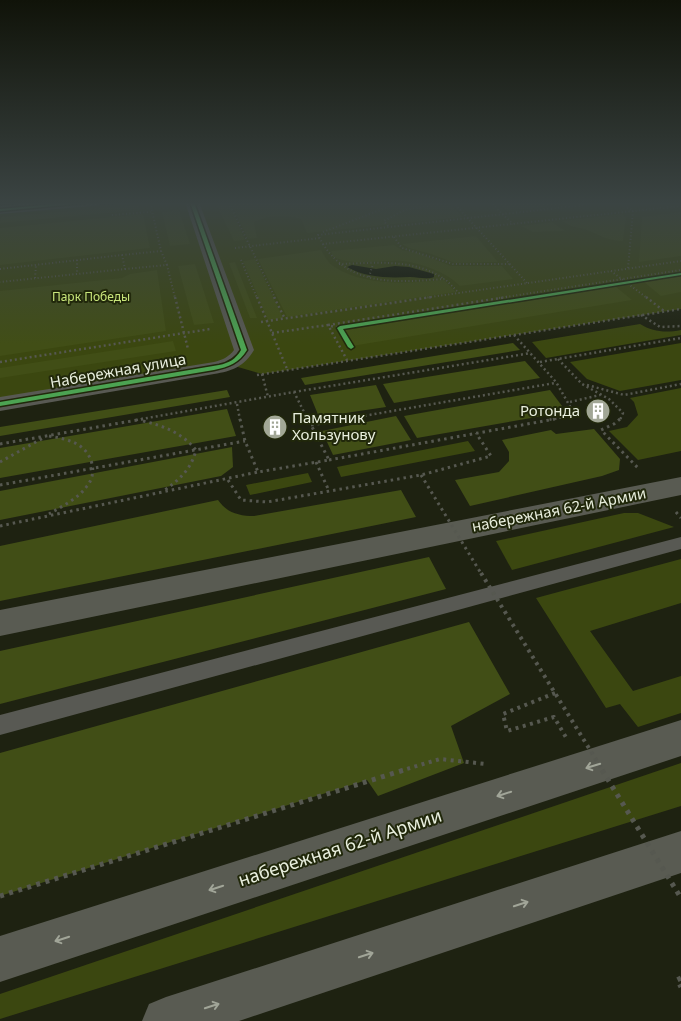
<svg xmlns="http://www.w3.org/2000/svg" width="681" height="1021" font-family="'Noto Sans',sans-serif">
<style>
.green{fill:#3b4710}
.forest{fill:#414e16}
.water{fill:#0f1402}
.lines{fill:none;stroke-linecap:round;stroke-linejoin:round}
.path-far4{stroke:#565850;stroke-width:2;stroke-dasharray:1 2.5;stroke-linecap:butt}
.path-far3{stroke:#565850;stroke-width:2.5;stroke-dasharray:2 3;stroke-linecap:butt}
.path-far2{stroke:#565850;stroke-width:3;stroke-dasharray:2.5 4;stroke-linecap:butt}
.path-far1{stroke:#565850;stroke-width:4;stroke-dasharray:3 4.5;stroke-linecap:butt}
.path{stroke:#565850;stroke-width:5;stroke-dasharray:4 5.5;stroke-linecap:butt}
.lane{fill:#585953;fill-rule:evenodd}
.street{fill:#585953;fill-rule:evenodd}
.secondary{fill:#595b52;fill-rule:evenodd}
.path-bridge-far2{stroke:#565850;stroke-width:3;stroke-dasharray:2.5 4;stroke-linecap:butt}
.path-bridge-far1{stroke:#565850;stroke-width:4;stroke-dasharray:3 4.5;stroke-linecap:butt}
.path-bridge{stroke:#565850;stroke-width:5;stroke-dasharray:4 5.5;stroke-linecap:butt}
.cycleway-casing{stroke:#21280b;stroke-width:3}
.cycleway{fill:#4ca352;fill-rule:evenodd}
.oneway{stroke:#a1a598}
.labels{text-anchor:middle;stroke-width:4;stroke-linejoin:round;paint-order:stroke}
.far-park-label{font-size:12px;fill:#c9e67b;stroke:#21280b}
.street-label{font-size:15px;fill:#e9efde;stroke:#21280b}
.poi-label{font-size:15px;fill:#e9efde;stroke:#21280b;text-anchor:end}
.near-street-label{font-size:18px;fill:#e9efde;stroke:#21280b}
</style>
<rect width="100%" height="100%" fill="#1e2211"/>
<!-- green -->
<g class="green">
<polygon points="140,202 681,202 681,309 262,374 231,365 0,404 0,214"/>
<path d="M640 324C653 332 666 333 681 330V335L546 358 532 342Z"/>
<polygon points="681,343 681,380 620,391 587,379 570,362"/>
<polygon points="681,388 681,451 638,460 609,431 627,427 638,415 634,402 630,398"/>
<polygon points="468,441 475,451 341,477 337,467"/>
<polygon points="308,473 312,482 250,495 246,485"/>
<polygon points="624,513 638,513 674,527 512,570 496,541"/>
<polygon points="681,559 681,603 590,631 633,691 681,676 681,713 638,727 620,704 606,708 536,598"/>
<polygon points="681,763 681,806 0,1019 0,994"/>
</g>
<!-- forest -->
<g class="forest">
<path d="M251 202H447L463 217 307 233 301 219C286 214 268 215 254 222L257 238 248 239 231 204Z"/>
<polygon points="496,202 586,202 507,211"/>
<polygon points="139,205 139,210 0,223 1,217"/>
<polygon points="230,205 245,240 234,241 217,206"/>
<polygon points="179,210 190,244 170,246 162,212"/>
<polygon points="681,212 681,256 639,262 642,217"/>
<polygon points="143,214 150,248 0,265 0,228"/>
<path d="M622 214 626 217 623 241C606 241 599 234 584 229 574 227 572 227 562 221Z"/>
<polygon points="552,222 565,231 533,232 521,226"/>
<polygon points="476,236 498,262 455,263 431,254 409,248 402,244"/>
<path d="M394 245 402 250 418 253 451 266H502L513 279 460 286C446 272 423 264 403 261 379 259 356 267 333 257L331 251Z"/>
<path d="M321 250C324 255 328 263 333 266 365 287 407 283 444 280L456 292 287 317 258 259Z"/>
<polygon points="255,259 283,318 268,320 243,261"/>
<polygon points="235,262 257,318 250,318 229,263"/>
<polygon points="195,264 214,323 194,325 178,266"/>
<polygon points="157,270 166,331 0,356 0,291 122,278 130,274"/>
<polygon points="681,276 681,292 661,296 644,282"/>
<polygon points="615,286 632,300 352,346 342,329"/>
<polygon points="173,341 176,351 0,378 0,368"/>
<polygon points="513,343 520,350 305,385 301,378"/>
<polygon points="525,361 540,378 394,403 383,384"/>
<polygon points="376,385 386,407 319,417 310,395"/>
<polygon points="227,390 230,397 0,436 0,427"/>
<polygon points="550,390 562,406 560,413 417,438 404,416"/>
<polygon points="227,409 236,436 0,478 0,448"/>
<polygon points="396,416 411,440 333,455 322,431"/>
<polygon points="594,429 620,459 619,470 602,476 470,506 455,480 499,472 509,461 509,452 502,440 551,430 556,434"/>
<polygon points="232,447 233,467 221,476 0,520 0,491"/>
<path d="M401 490 416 517 0 601V546L218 500C227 513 239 516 254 516Z"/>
<polygon points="429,557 446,589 0,704 0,651"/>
<polygon points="469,622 510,694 451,726 464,763 378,796 367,780 0,896 0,753"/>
</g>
<!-- water -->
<path class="water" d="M352 265 376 269 395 266 409 267 434 274V277C426 280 419 277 410 277 389 278 366 278 347 267Z"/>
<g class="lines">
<!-- path-far4 -->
<g class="path-far4">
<polyline points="453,202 527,283"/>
<polyline points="490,202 513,224"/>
<polyline points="611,202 318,235 323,244 681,206"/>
<polyline points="618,202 633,211 628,268"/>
<polyline points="229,203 275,298"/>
<polyline points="218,204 242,202"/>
<polyline points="112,215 151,212"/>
<polyline points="388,226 384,221 404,210 453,202"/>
<polyline points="323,232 401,202"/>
<polyline points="394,237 402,248 453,264 510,264"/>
<path d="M323 244C351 288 399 282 445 279L459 293"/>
<polyline points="235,248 320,238"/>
<polyline points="161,251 167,265"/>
<polyline points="122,255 161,251 150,202"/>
<polyline points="77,260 77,273"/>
<polyline points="241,260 257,298"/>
<path d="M339 264C374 263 414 258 444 279"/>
<polyline points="0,269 122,255 125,269 0,282"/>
<polyline points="125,269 167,265 175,298"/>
<polyline points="611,271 647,298"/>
<polyline points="369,277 373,264"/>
<polyline points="35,278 36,265"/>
<polyline points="424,298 681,261"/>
<polyline points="499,298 681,270"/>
</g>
<!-- path-far3 -->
<g class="path-far3">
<polyline points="175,297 188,349"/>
<polyline points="257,297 287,369"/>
<polyline points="274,297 285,319"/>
<polyline points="646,297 664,311"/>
<polyline points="641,315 660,327 681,326"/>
<polyline points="261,322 432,297"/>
<polyline points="328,325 507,297"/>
<polyline points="331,326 340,328"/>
<polyline points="272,333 328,325 347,360"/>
<polyline points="514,335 556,382 575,415 548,420"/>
<polyline points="558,359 582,384 609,399 623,413 620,420"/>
<polyline points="0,362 210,329"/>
<polyline points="540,362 681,338"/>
<polyline points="262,374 268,397"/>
<polyline points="257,375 681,309"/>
<polyline points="587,385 624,395 681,384"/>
<polyline points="294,392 531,353"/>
<polyline points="570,402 600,395"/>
<polyline points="237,404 240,420"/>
<polyline points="136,420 294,392 308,420"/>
<polyline points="340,420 555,383"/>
</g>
<!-- path-far2 -->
<g class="path-far2">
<polyline points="240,419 245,441 258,472 329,460 308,419"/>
<polyline points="620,419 614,424 601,430 638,468"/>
<path d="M143 421C164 426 182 433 196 450 191 470 179 480 162 492"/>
<polyline points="311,425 348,419"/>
<path d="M49 436C67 439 87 443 92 464 94 472 92 480 87 486 78 499 62 506 49 514"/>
<polyline points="0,444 143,419"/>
<polyline points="329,460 555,419"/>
<polyline points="0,462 43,438"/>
<polyline points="316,462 329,491"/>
<polyline points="228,480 241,500 267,502 421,475 491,456 476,433"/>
<polyline points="0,485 245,441"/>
<polyline points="676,512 681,518"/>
<polyline points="0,526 258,472"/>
</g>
<!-- path-far1 -->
<g class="path-far1">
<polyline points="555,693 503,714 507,731 554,717 567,739"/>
<polyline points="400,771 440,759 486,764"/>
</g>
<!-- path -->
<g class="path">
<polyline points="0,896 404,770"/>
<polyline points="681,978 677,980 681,987"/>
</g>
<!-- lane -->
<polygon class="lane" points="681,537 681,549 0,735 0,715"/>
<!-- street -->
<g class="street">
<polygon points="39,202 100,202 98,205 93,206 0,214 0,206"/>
<path d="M185 202H199L254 350C244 367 232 371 214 374L0 411V397L214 362C222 360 229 357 234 350Z"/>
</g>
<!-- secondary -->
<g class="secondary">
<polygon points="681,477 681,495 0,636 0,610"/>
<polygon points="681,720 681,756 0,982 0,936"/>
<polygon points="681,831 681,873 239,1021 142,1021 149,1004 166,997"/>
</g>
<!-- path-bridge-far2 -->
<polyline class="path-bridge-far2" points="421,475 482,575"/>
<!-- path-bridge-far1 -->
<polyline class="path-bridge-far1" points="481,573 603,771"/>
<!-- path-bridge -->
<polyline class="path-bridge" points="602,770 681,898"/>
<defs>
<g id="cycleway">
<polygon points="77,202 95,202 0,211 0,209"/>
<path d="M190 202H194L247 350C239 363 229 367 214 370L0 406V402L219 365C229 363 236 359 241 350Z"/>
<polygon points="681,273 681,275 343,329 354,347 351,349 348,347 337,328 340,326"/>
</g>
</defs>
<!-- cycleway casing -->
<use href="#cycleway" class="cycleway-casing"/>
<!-- cycleway -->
<use href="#cycleway" class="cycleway"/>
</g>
<!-- one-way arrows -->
<defs><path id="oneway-shaft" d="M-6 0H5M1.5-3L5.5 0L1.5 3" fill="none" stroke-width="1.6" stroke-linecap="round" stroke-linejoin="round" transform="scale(1.25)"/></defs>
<g class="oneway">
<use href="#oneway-shaft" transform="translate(593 766) rotate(163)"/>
<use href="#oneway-shaft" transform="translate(504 794) rotate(162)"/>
<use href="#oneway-shaft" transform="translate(216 888) rotate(162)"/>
<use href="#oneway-shaft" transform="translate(521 904) rotate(-18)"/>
<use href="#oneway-shaft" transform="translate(62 939) rotate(162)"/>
<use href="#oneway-shaft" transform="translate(366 955) rotate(-18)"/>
<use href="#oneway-shaft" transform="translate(212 1006) rotate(-18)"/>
</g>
<!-- sky -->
<linearGradient id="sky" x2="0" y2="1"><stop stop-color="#101309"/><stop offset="0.59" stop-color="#3b4443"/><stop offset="1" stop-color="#3b4443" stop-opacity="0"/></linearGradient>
<rect width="681" height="345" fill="url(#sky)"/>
<!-- icons -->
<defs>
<symbol id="building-disc" viewBox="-11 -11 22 22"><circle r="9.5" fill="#a2a796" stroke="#21280b"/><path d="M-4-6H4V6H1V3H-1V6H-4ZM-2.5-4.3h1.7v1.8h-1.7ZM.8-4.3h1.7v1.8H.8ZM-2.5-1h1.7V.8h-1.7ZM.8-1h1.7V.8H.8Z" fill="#fff"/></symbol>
</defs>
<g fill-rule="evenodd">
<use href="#building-disc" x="584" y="397" width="28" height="28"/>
<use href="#building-disc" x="261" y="413" width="28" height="28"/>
</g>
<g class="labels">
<!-- far-park labels -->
<g class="far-park-label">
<text x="91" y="301">Парк Победы</text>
</g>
<!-- street labels -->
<g class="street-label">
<text transform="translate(118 371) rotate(-10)" y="5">Набережная улица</text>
<text transform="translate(559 510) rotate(-11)" y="5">набережная 62-й Армии</text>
</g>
<!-- poi labels -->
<g class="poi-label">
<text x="580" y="416">Ротонда</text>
<text x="292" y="423" text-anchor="start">Памятник<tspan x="292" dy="17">Хользунову</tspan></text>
</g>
<!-- near-street labels -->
<g class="near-street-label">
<text transform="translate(340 848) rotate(-18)" y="6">набережная 62-й Армии</text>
</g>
</g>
</svg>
